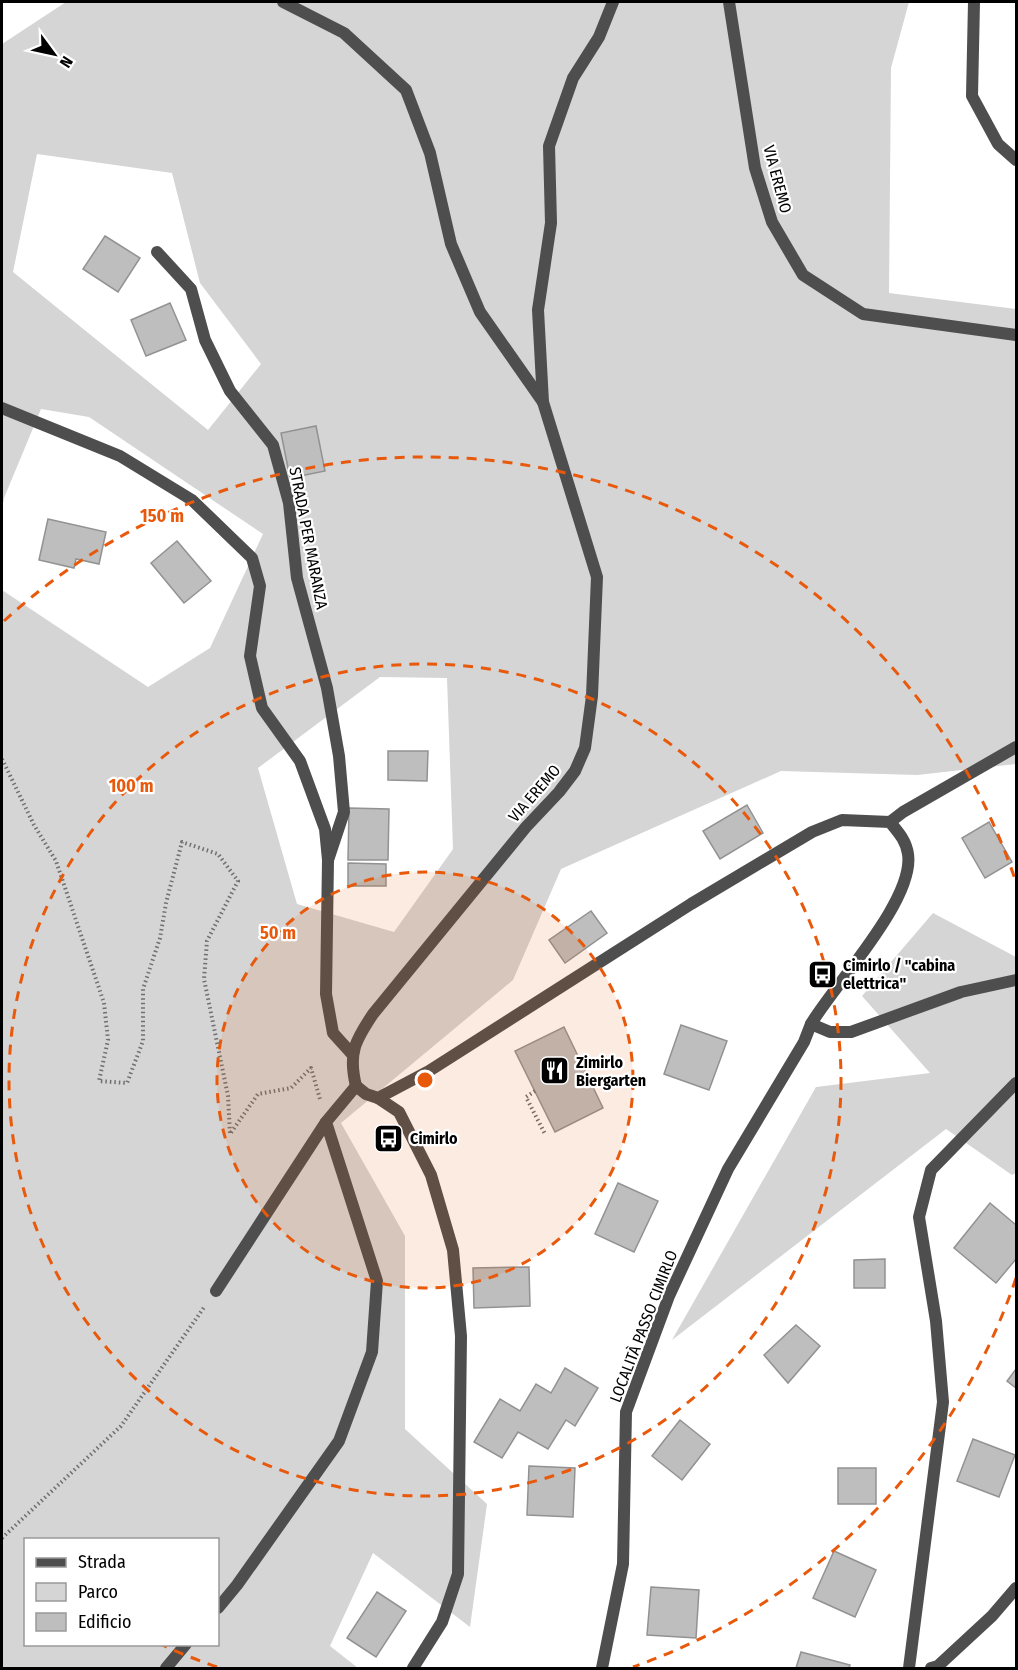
<svg xmlns="http://www.w3.org/2000/svg" width="1018" height="1670" font-family="'Fira Sans Condensed',sans-serif">
<style>
.green{fill:#d5d5d5;fill-rule:evenodd}
.building{fill:#bebebe;stroke:#929292;stroke-width:1.5}
.lines{fill:none;stroke-linecap:round;stroke-linejoin:round}
.path{stroke:#707070;stroke-width:4;stroke-dasharray:1.5 3;stroke-linecap:butt}
.service{stroke:#4e4e4e;stroke-width:12}
.minor{stroke:#4e4e4e;stroke-width:12}
.tertiary{stroke:#4e4e4e;stroke-width:12}
.ring{fill:none;stroke:#e8590c;stroke-width:3;stroke-dasharray:10 8}
.labels{text-anchor:middle;stroke-width:4.5;stroke-linejoin:round;paint-order:stroke}
.street-label{font-size:16px;fill:#000;stroke:#fff}
.poi-label{font-size:16px;font-weight:bold;fill:#000;stroke:#fff;text-anchor:start}
.centre{fill:#e8590c;stroke:#fff;stroke-width:3}
.ring-label{font-size:18px;text-anchor:middle;font-weight:bold;fill:#e8590c;stroke:#fff;stroke-width:4.5;stroke-linejoin:round;paint-order:stroke}
</style>
<rect width="100%" height="100%" fill="#fff"/>
<!-- green -->
<g class="green">
<path d="M66 2H909L891 68 889 293 1016 309V764L917 775 781 771 561 869 513 980 341 1123 405 1236V1429L487 1504 470 1627 373 1553 330 1646 358 1668H2V590L148 687 210 648 263 534 89 417 41 409 4 498 2 511V44ZM37 154 172 173 200 283 261 364 208 430 13 272ZM380 677 447 678 453 849 394 932 297 904 258 768ZM26 1540H218V1644H26Z"/>
<polygon points="933,913 1016,957 1016,1173 1012,1175 946,1129 672,1340 816,1087 930,1073 862,996"/>
</g>
<!-- building -->
<g class="building">
<polygon points="105,236 140,258 118,292 83,269"/>
<polygon points="170,303 186,340 146,356 131,320"/>
<polygon points="316,426 325,471 290,478 281,433"/>
<polygon points="48,519 106,532 99,564 76,559 74,568 39,560"/>
<polygon points="177,541 211,581 184,603 151,563"/>
<polygon points="388,751 428,751 427,781 388,780"/>
<polygon points="747,805 763,833 720,859 703,831"/>
<polygon points="349,808 389,809 388,860 348,860"/>
<polygon points="989,822 1012,862 985,878 962,838"/>
<polygon points="348,863 386,864 386,886 348,886"/>
<polygon points="591,911 607,933 565,963 549,940"/>
<polygon points="681,1025 727,1041 709,1090 664,1074"/>
<polygon points="564,1027 603,1108 555,1132 515,1051"/>
<polygon points="618,1183 658,1201 634,1252 595,1234"/>
<polygon points="990,1203 1016,1225 1016,1259 996,1283 954,1248"/>
<polygon points="885,1259 885,1288 854,1288 854,1260"/>
<polygon points="529,1267 530,1306 474,1308 473,1268"/>
<polygon points="796,1325 820,1346 788,1383 764,1355"/>
<polygon points="565,1368 598,1388 575,1426 566,1420 548,1449 518,1432 502,1458 474,1442 500,1399 520,1411 536,1384 551,1393"/>
<polygon points="1016,1369 1016,1388 1007,1381"/>
<polygon points="680,1420 710,1444 682,1480 652,1456"/>
<polygon points="973,1439 1015,1455 999,1497 957,1481"/>
<polygon points="529,1466 575,1468 573,1517 527,1515"/>
<rect x="838" y="1468" width="38" height="36"/>
<polygon points="834,1551 876,1570 855,1617 813,1598"/>
<polygon points="651,1587 699,1590 696,1638 647,1635"/>
<polygon points="377,1592 406,1611 376,1657 347,1638"/>
<polygon points="801,1652 850,1665 849,1668 796,1668"/>
</g>
<g class="lines">
<!-- path -->
<g class="path">
<polyline points="2,759 34,825 56,861 104,1003 108,1040 99,1081 127,1083 143,1041 143,989 160,938 166,903 182,842 218,854 238,881 207,941 204,979 228,1096 230,1134 258,1094 291,1088 311,1068 320,1099"/>
<polyline points="535,1091 526,1097 545,1134"/>
<polyline points="2,1538 121,1426 205,1306"/>
</g>
<!-- service -->
<g class="service">
<polyline points="283,2 344,33 406,90 430,153 451,244 480,312 543,402"/>
<polyline points="157,252 191,289 205,340 230,391 273,445 289,503 297,578 327,688 339,756 344,812 328,860"/>
<polyline points="378,1098 399,1112 431,1175 453,1250 461,1336 458,1574 442,1622 413,1668"/>
<polyline points="216,1291 326,1122"/>
<polyline points="602,1668 623,1564 626,1412 669,1296 728,1169 804,1042 811,1024"/>
<polyline points="931,1668 938,1666 992,1616 1016,1588"/>
</g>
<!-- minor -->
<g class="minor">
<polyline points="2,408 120,456 192,500 252,558 260,586 250,656 262,708 300,761 325,829 328,860 326,994 333,1033 352,1054"/>
<polyline points="890,822 903,812 1016,747"/>
<path d="M218 1608 237 1585 339 1441 372 1352 377 1281 326 1122 356 1086 366 1094 378 1098 429 1071 691 904 812 832 842 820 890 822C898 832 906 840 908 854 915 900 834 985 811 1024L830 1032H851L961 992 1016 980"/>
<polyline points="166,1668 186,1644"/>
<polyline points="909,1668 943,1402 936,1321 919,1217 931,1170 1016,1083"/>
</g>
<!-- tertiary -->
<g class="tertiary">
<polyline points="729,2 755,168 772,222 803,275 863,314 1016,335"/>
<polyline points="974,2 972,96 998,144 1016,160"/>
<path d="M356 1086C348 1053 355 1041 373 1014L526 827 559 792 575 771 585 748 592 696 597 577 543 402 538 310 551 223 549 146 573 78 599 37 613 2"/>
</g>
</g>
<!-- distance rings -->
<circle cx="425" cy="1080" r="208" fill="#e8590c" fill-opacity=".12"/>
<g class="ring">
<circle cx="425" cy="1080" r="208"/>
<circle cx="425" cy="1080" r="416"/>
<path d="M1016 1278A623 623 0 0 1 633 1667M217 1667A623 623 0 0 1 162 1645M4 621A623 623 0 0 1 1016 882"/>
</g>
<!-- icons -->
<defs>
<symbol id="bus-square" viewBox="-11 -11 22 22"><rect x="-9" y="-9" width="18" height="18" rx="4" fill="#000" stroke="#fff"/><path d="M-5-6H5V4H4V6H2V4H-2V6H-4V4H-5ZM-3.5-4V0h7V-4ZM-3.5 1.2v1.5H-2V1.2ZM2 1.2v1.5H3.5V1.2Z" fill="#fff"/></symbol>
<symbol id="restaurant-square" viewBox="-11 -11 22 22"><rect x="-9" y="-9" width="18" height="18" rx="4" fill="#000" stroke="#fff"/><path d="M-5-6h1v4h1v-4h1v4h1v-4h1v5L-1.5 .5V6h-2V.5L-5-1ZM5-6V6H3V1.5H1.5Q1.5-4 5-6Z" fill="#fff"/></symbol>
</defs>
<g fill-rule="evenodd">
<use href="#bus-square" x="806" y="958" width="33" height="33"/>
<use href="#restaurant-square" x="538" y="1054" width="33" height="33"/>
<use href="#bus-square" x="372" y="1122" width="33" height="33"/>
</g>
<g class="labels">
<!-- street labels -->
<g class="street-label">
<text transform="translate(778 179) rotate(75)" y="6">VIA EREMO</text>
<text transform="translate(309 538) rotate(79)" y="6">STRADA PER MARANZA</text>
<text transform="translate(534 793) rotate(-49)" y="6">VIA EREMO</text>
<text transform="translate(643 1326) rotate(-69)" y="6">LOCALITÀ PASSO CIMIRLO</text>
</g>
<!-- poi labels -->
<g class="poi-label">
<text x="843" y="971">Cimirlo / "cabina<tspan x="843" dy="18">elettrica"</tspan></text>
<text x="576" y="1068">Zimirlo<tspan x="576" dy="18">Biergarten</tspan></text>
<text x="410" y="1144">Cimirlo</text>
</g>
</g>
<circle cx="425" cy="1080" r="9" class="centre"/>
<g class="ring-label">
<text x="162" y="522">150 m</text>
<text x="131" y="792">100 m</text>
<text x="278" y="939">50 m</text>
</g>
<!-- border -->
<rect width="1018" height="1670" fill="none" stroke="#000000" stroke-width="6"/>
<!-- legend -->
<rect x="24" y="1538" width="195" height="108" fill="#ffffff" stroke="#999999" stroke-width="1.5"/>
<rect x="36" y="1558" width="30" height="9" fill="#4e4e4e" stroke="#999999" stroke-width="1.5"/>
<text x="78" y="1568" font-size="18" fill="#000000">Strada</text>
<rect x="36" y="1583" width="30" height="18" fill="#d5d5d5" stroke="#999999" stroke-width="1.5"/>
<text x="78" y="1598" font-size="18" fill="#000000">Parco</text>
<rect x="36" y="1613" width="30" height="18" fill="#bebebe" stroke="#999999" stroke-width="1.5"/>
<text x="78" y="1628" font-size="18" fill="#000000">Edificio</text>
<!-- north arrow -->
<g transform="translate(54 54) rotate(123)" stroke="#ffffff" stroke-width="4.5" paint-order="stroke">
<path d="M0-4.5L10 22L0 15L-10 22Z" fill="#000000"/>
<text y="-9" font-size="16" font-weight="bold" text-anchor="middle" fill="#000000">N</text>
</g>
</svg>
